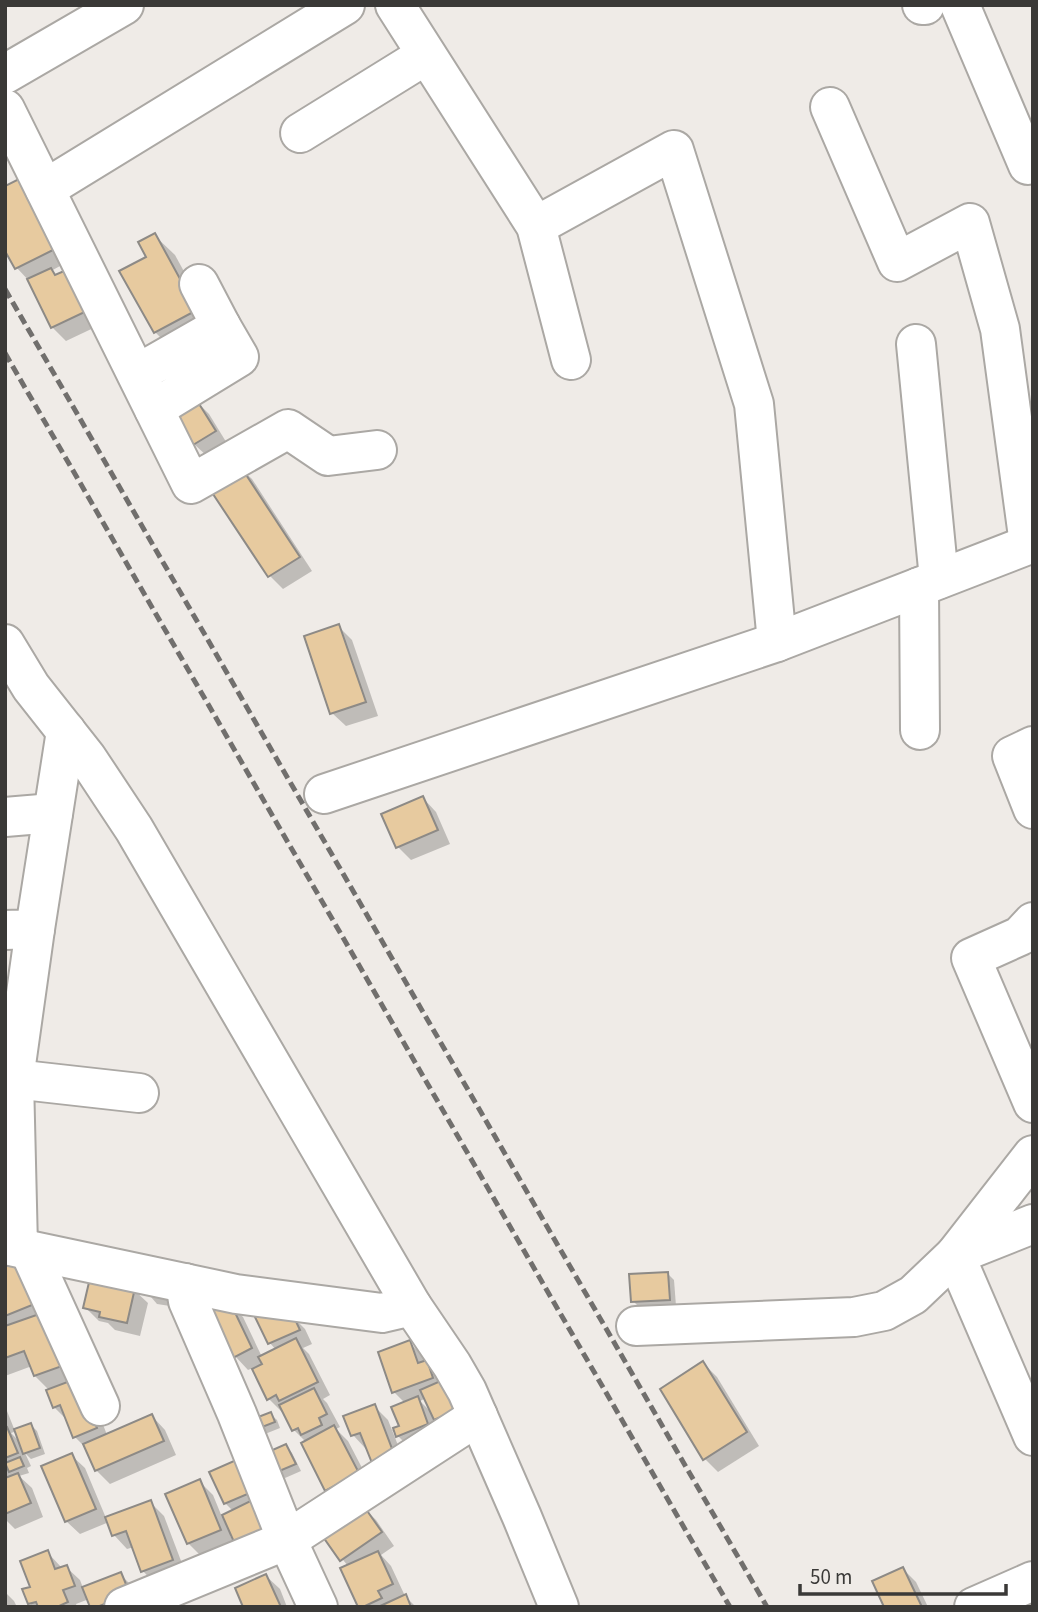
<svg xmlns="http://www.w3.org/2000/svg" width="1038" height="1612" font-family="'Source Sans 3',sans-serif">
<style>
.shadow{fill:#0003;fill-rule:evenodd}
.building{fill:#e7ca9f;stroke:#8d8a86;stroke-width:2}
.lines{fill:none;stroke-linecap:round;stroke-linejoin:round}
.minor-casing{stroke:#aba8a4;stroke-width:42}
.minor{stroke:#fff;stroke-width:38}
.rail{stroke:#716f6d;stroke-width:5;stroke-dasharray:10 5;stroke-linecap:butt}
</style>
<rect width="100%" height="100%" fill="#efebe7"/>
<!-- shadow -->
<g class="shadow">
<polygon points="5,188 69,261 51,271 104,323 66,341 52,327 31,283 17,268 5,247"/>
<polygon points="154,235 175,255 216,330 175,352 155,332 148,258"/>
<polygon points="196,401 209,414 228,445 208,457 194,444"/>
<polygon points="238,466 252,479 312,571 283,589 270,576 209,485"/>
<polygon points="338,626 352,640 378,716 346,726 332,713"/>
<polygon points="423,798 436,812 450,844 411,860 398,847"/>
<polygon points="15,1264 91,1393 107,1435 152,1416 165,1430 176,1455 110,1484 96,1470 88,1450 75,1437 68,1421 54,1407 50,1391 35,1376 32,1366 5,1376 5,1268"/>
<polygon points="668,1274 674,1280 676,1306 639,1307 633,1301"/>
<polygon points="153,1287 172,1295 170,1306 157,1304 151,1297"/>
<polygon points="134,1290 148,1303 140,1336 115,1330 108,1323 99,1321 85,1307"/>
<polygon points="230,1304 243,1317 262,1357 276,1350 270,1343 257,1316 291,1315 305,1329 312,1344 303,1348 309,1354 330,1395 323,1399 327,1403 340,1427 336,1429 348,1441 372,1487 340,1503 327,1489 306,1442 294,1430 284,1411 282,1412 268,1398 253,1368 248,1370 235,1356"/>
<path d="M409 1342 423 1356 425 1362 440 1375 449 1432 432 1416 441 1438 411 1449 392 1430 401 1427 405 1403 394 1392ZM426 1398 432 1413 420 1401Z"/>
<polygon points="703,1363 717,1377 759,1446 718,1472 704,1458"/>
<path d="M5 1406 15 1431 31 1425 37 1431 45 1454 31 1459 25 1453 31 1466 27 1468 29 1473 19 1476 32 1488 43 1517 15 1529 5 1519ZM17 1431 21 1443 11 1433Z"/>
<polygon points="374,1406 388,1420 407,1468 366,1449 353,1435"/>
<polygon points="270,1414 277,1420 280,1428 265,1434 255,1420"/>
<polygon points="286,1446 292,1453 301,1471 285,1478 279,1471"/>
<polygon points="71,1455 85,1468 106,1518 150,1502 164,1516 186,1574 156,1585 143,1571 134,1547 127,1549 114,1535 109,1522 80,1534 66,1521"/>
<polygon points="242,1459 272,1513 249,1554 230,1535 234,1544 202,1557 188,1543 199,1481 213,1495 222,1517 233,1511 225,1503"/>
<polygon points="363,1507 376,1520 394,1546 381,1555 391,1566 405,1596 416,1607 360,1607 348,1566 323,1535"/>
<polygon points="47,1552 62,1568 66,1567 80,1580 83,1588 121,1575 134,1588 142,1607 92,1607 89,1599 76,1604 77,1607 33,1607 29,1603 32,1588"/>
<polygon points="903,1569 916,1582 928,1607 886,1607"/>
<polygon points="266,1576 280,1589 287,1607 245,1607"/>
<polygon points="5,1592 14,1601 17,1607 5,1607"/>
</g>
<!-- building -->
<g class="building">
<polygon points="19,179 57,248 15,269 5,251 5,186"/>
<polygon points="155,233 197,310 154,333 119,271 146,257 138,242"/>
<polygon points="51,268 55,275 71,268 91,309 51,328 27,279"/>
<polygon points="196,399 216,431 193,445 173,413"/>
<polygon points="239,464 300,557 268,577 207,485"/>
<polygon points="339,624 366,702 330,714 304,636"/>
<polygon points="423,796 438,830 396,848 381,814"/>
<polygon points="15,1262 25,1288 35,1284 42,1301 5,1316 5,1266"/>
<polygon points="668,1272 670,1300 631,1302 629,1274"/>
<polygon points="90,1278 135,1288 127,1323 99,1317 100,1312 83,1308"/>
<polygon points="230,1302 252,1348 233,1358 211,1311"/>
<polygon points="45,1312 65,1365 34,1376 24,1351 5,1358 5,1326"/>
<polygon points="292,1313 300,1330 268,1344 254,1315"/>
<polygon points="296,1338 318,1382 279,1401 276,1395 267,1400 252,1369 262,1364 258,1357"/>
<polygon points="410,1340 418,1363 427,1360 433,1378 392,1393 378,1352"/>
<polygon points="703,1361 747,1432 703,1460 660,1389"/>
<polygon points="78,1378 97,1428 73,1438 60,1405 53,1408 46,1390"/>
<polygon points="445,1379 459,1409 434,1420 420,1390"/>
<polygon points="314,1388 327,1414 319,1418 322,1425 301,1435 298,1428 292,1431 279,1405"/>
<polygon points="418,1396 428,1424 396,1437 393,1428 399,1426 391,1407"/>
<polygon points="375,1404 394,1454 372,1463 360,1433 351,1436 343,1416"/>
<polygon points="271,1412 275,1422 257,1429 253,1419"/>
<polygon points="152,1414 164,1441 95,1471 83,1444"/>
<polygon points="31,1423 40,1448 23,1454 14,1429"/>
<polygon points="334,1425 359,1473 325,1491 301,1443"/>
<polygon points="7,1427 18,1453 5,1458 5,1428"/>
<polygon points="286,1444 296,1464 277,1472 268,1452"/>
<polygon points="72,1453 96,1509 65,1522 41,1466"/>
<polygon points="20,1457 24,1466 9,1472 5,1463"/>
<polygon points="243,1457 257,1490 224,1504 209,1472"/>
<polygon points="18,1473 31,1503 5,1514 5,1478"/>
<polygon points="200,1479 221,1530 187,1544 165,1494"/>
<polygon points="259,1497 275,1532 234,1542 222,1515"/>
<polygon points="151,1500 173,1560 141,1572 126,1531 112,1536 105,1517"/>
<polygon points="363,1505 382,1532 340,1561 321,1534"/>
<polygon points="48,1550 55,1569 67,1565 75,1586 63,1590 68,1602 57,1607 38,1607 36,1602 28,1604 22,1589 30,1587 20,1561"/>
<polygon points="378,1551 393,1584 378,1591 382,1598 363,1607 358,1607 340,1568"/>
<polygon points="903,1567 922,1607 884,1607 872,1581"/>
<polygon points="121,1572 130,1594 97,1607 90,1607 82,1587"/>
<polygon points="266,1574 281,1607 243,1607 235,1588"/>
<polygon points="406,1594 411,1607 378,1607"/>
</g>
<g class="lines">
<defs>
<g id="minor">
<polyline points="395,5 536,226 571,360"/>
<polyline points="922,5 925,5"/>
<polyline points="960,5 1028,165"/>
<polyline points="5,74 124,5"/>
<polyline points="830,107 897,262 970,223 1000,329 1029,544"/>
<polyline points="5,109 191,484 288,429 328,456 377,450"/>
<polyline points="300,133 426,55"/>
<polyline points="45,189 345,5"/>
<polyline points="536,226 674,150 754,404 777,642"/>
<polyline points="199,284 221,326"/>
<polyline points="916,344 939,579"/>
<polyline points="137,374 221,326 239,357 154,409"/>
<polyline points="919,587 920,730"/>
<polyline points="5,644 31,687 87,758 134,829 412,1306 452,1365 467,1391 522,1517 559,1607"/>
<polyline points="1033,746 1012,756 1033,809"/>
<polyline points="324,794 777,642 1033,543"/>
<polyline points="5,817 53,813"/>
<polyline points="1033,922 1020,936 971,958 1033,1103"/>
<polyline points="5,930 35,929 66,731"/>
<polyline points="14,1079 139,1093"/>
<polyline points="1033,1155 955,1255 1033,1436"/>
<polyline points="5,1245 236,1294 382,1313 412,1306"/>
<polyline points="18,1247 14,1079 35,929"/>
<polyline points="29,1250 100,1406"/>
<polyline points="185,1283 188,1301 237,1414 287,1540 318,1607"/>
<polyline points="636,1326 854,1317 884,1311 913,1295 955,1255 1033,1224"/>
<polyline points="124,1607 287,1540 478,1416"/>
<polyline points="974,1607 1033,1581"/>
</g>
</defs>
<!-- minor casing -->
<use href="#minor" class="minor-casing"/>
<!-- minor -->
<use href="#minor" class="minor"/>
<!-- rail -->
<g class="rail">
<polyline points="5,289 767,1607"/>
<polyline points="5,353 730,1607"/>
</g>
</g>
<!-- border -->
<rect width="1038" height="1612" fill="none" stroke="#3a3937" stroke-width="14"/>
<!-- scale -->
<path d="M800 1584v10h206v-10" fill="none" stroke="#3a3937" stroke-width="3.5"/>
<text x="810" y="1584" font-size="21" fill="#3a3937" stroke="#efebe7" stroke-width="5" paint-order="stroke">50 m</text>
</svg>
